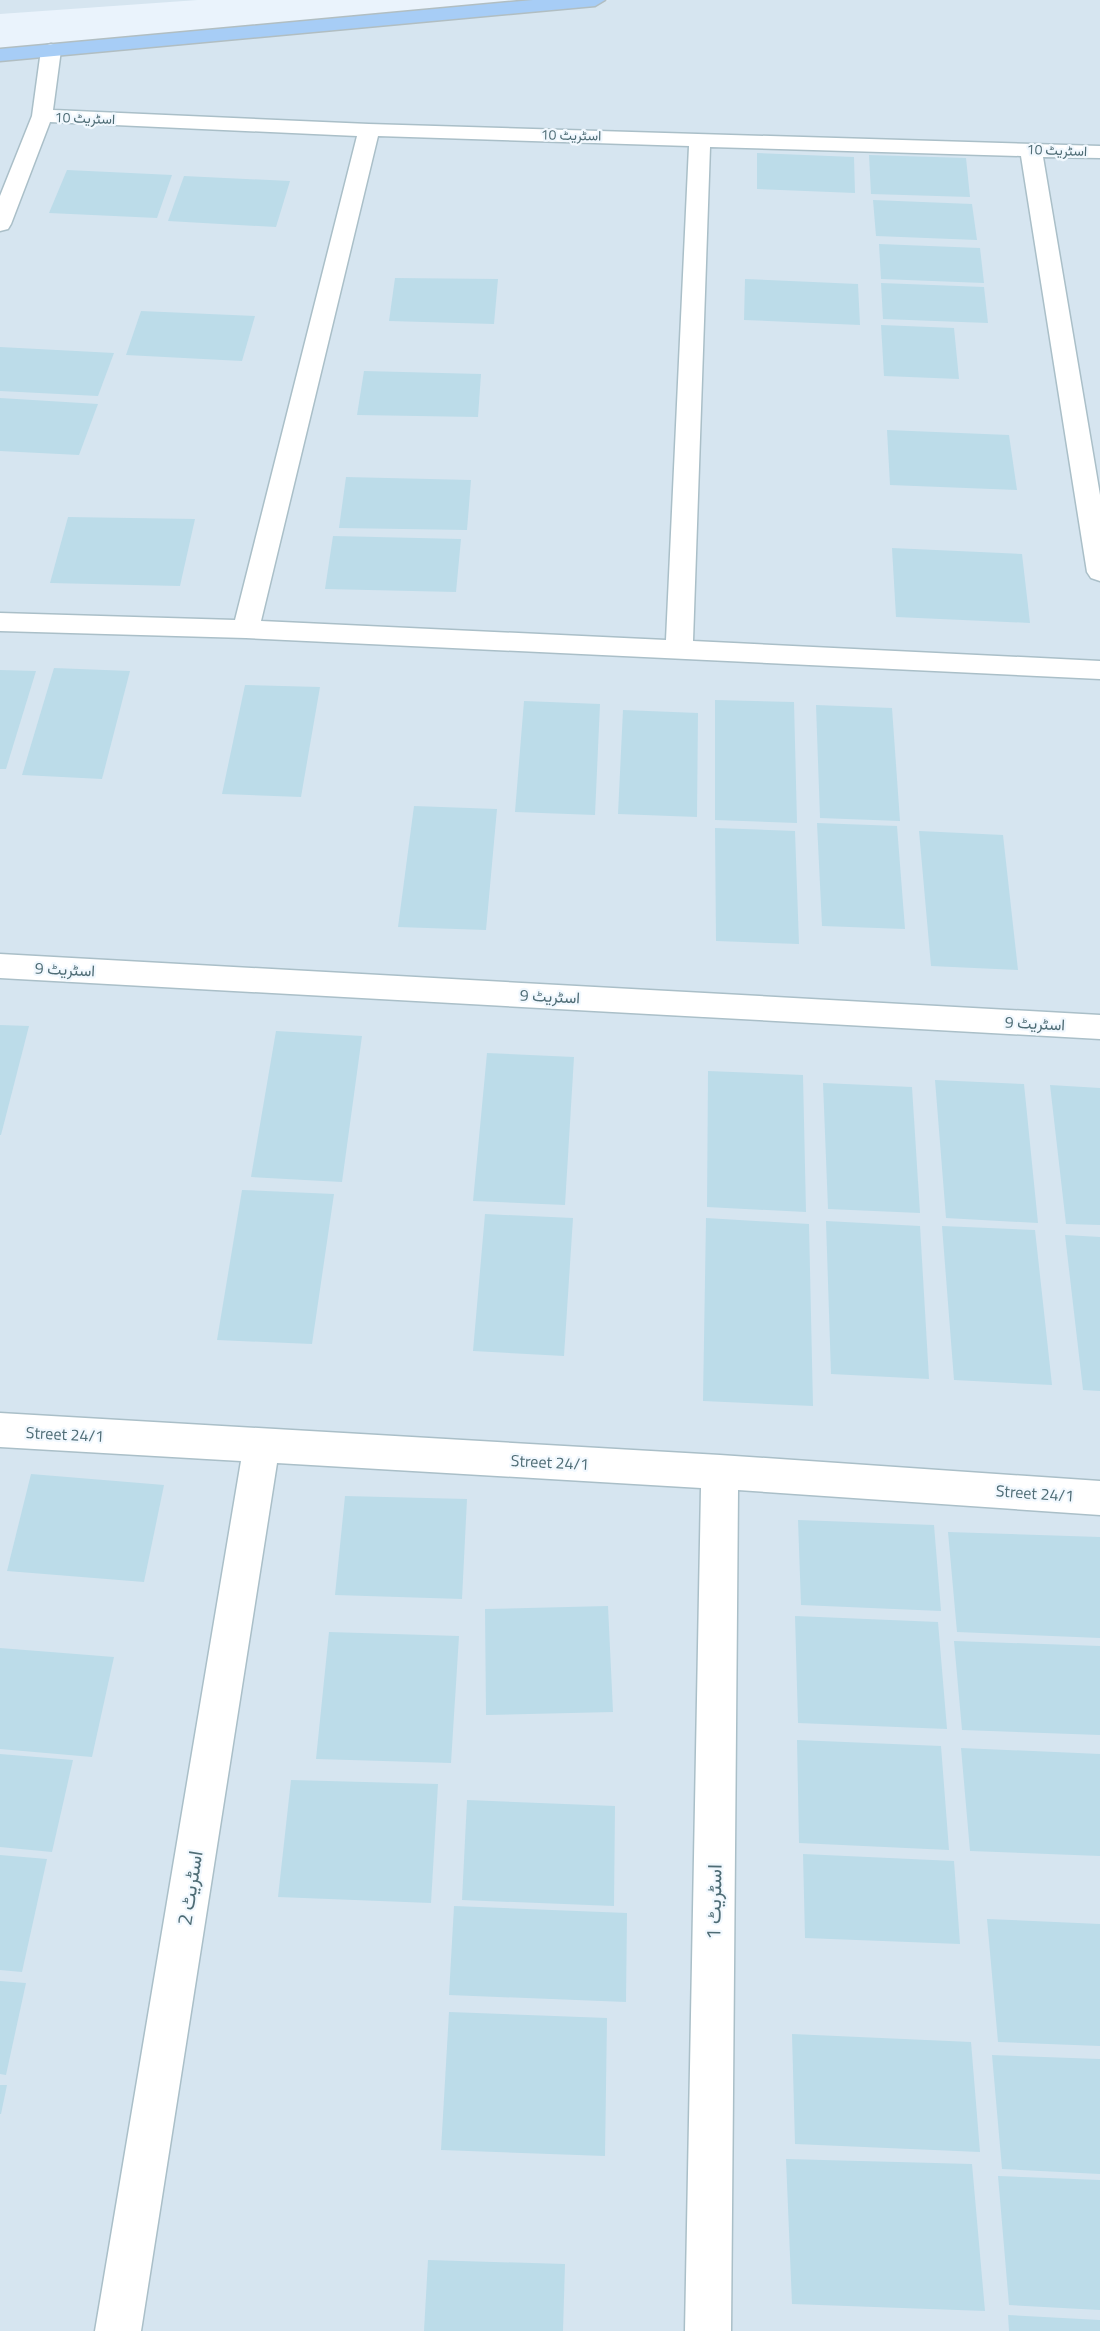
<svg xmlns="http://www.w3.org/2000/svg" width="1100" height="2331" font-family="'Titillium Web',Vazirmatn,sans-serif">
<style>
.residential{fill:#d6e5f0}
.building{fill:#bcdce9}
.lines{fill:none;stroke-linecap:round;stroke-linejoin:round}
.minor-casing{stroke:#aabfc8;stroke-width:3}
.major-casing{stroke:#b1bec2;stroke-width:3}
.minor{fill:#fff;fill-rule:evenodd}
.major{fill:#a7cdf6;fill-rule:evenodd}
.labels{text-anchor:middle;stroke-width:4.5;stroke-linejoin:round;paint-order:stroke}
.far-street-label{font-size:14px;fill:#4e6c75;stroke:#f1f8fe}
.street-label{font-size:16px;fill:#4e6c75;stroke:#f1f8fe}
.near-street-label{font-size:20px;fill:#4e6c75;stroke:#f1f8fe}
</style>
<rect width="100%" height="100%" fill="#eaf3fc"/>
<!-- residential -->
<g class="residential">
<polygon points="0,0 198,0 0,14"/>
<polygon points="610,0 1100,0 1100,2331 0,2331 0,60 136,42"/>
</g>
<!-- building -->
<g class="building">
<polygon points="757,153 854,157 855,193 757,189"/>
<polygon points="869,155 966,158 970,197 871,194"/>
<polygon points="67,170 172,175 157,218 49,213"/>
<polygon points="184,176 290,181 276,227 168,221"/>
<polygon points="873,200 972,204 977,240 876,236"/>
<polygon points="879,244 980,248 984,283 881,279"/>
<polygon points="395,278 498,279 494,324 389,321"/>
<polygon points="745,279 858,284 860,325 744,320"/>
<polygon points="881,283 984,287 988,323 883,319"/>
<polygon points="141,311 255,316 242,361 126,355"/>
<polygon points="881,325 954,328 959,379 884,376"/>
<polygon points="0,347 114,353 98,396 0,391"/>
<polygon points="364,371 481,374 478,417 357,415"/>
<polygon points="0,398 98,404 79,455 0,451"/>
<polygon points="887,430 1009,435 1017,490 890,485"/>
<polygon points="346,477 471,480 467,530 339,528"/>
<polygon points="68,517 195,519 180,586 50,583"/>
<polygon points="333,536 461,539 456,592 325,589"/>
<polygon points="892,548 1022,554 1030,623 896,617"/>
<polygon points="54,668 130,671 102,779 22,775"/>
<polygon points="0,670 36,671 6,769 0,769"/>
<polygon points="245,685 320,687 301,797 222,794"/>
<polygon points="715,700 794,702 797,823 715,820"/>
<polygon points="524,701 600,704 595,815 515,812"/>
<polygon points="816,705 892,708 900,821 820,818"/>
<polygon points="623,710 698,713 697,817 618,814"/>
<polygon points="414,806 497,809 486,930 398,927"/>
<polygon points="817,823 897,826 905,929 822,926"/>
<polygon points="715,828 795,831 799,944 716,941"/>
<polygon points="919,831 1003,835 1018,970 931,966"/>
<polygon points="0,1025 29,1026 1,1135 0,1135"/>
<polygon points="276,1031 362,1036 342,1182 251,1177"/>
<polygon points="487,1053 574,1057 565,1205 473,1201"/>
<polygon points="708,1071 803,1075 806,1212 707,1207"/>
<polygon points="935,1080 1024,1084 1038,1223 946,1218"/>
<polygon points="823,1083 912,1087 920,1213 828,1209"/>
<polygon points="1050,1085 1100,1088 1100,1225 1066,1224"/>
<polygon points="242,1190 334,1194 312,1344 217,1340"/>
<polygon points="485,1214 573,1218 564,1356 473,1351"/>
<polygon points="706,1218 809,1224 813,1406 703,1401"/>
<polygon points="826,1221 920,1226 929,1379 831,1374"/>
<polygon points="942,1226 1035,1230 1052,1385 954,1380"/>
<polygon points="1065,1235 1100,1237 1100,1391 1083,1390"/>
<polygon points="31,1474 164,1485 144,1582 7,1571"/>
<polygon points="345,1496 467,1499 462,1599 335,1595"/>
<polygon points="798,1520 934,1525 941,1611 801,1605"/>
<polygon points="948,1532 1100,1537 1100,1638 957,1632"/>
<polygon points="608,1606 613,1712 486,1715 485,1609"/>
<polygon points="795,1616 938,1622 947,1729 798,1723"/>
<polygon points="329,1632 459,1636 451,1763 316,1759"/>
<polygon points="954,1641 1100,1646 1100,1735 962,1730"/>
<polygon points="0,1648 114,1657 92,1757 0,1749"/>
<polygon points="797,1740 941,1746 949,1850 799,1843"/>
<polygon points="961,1748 1100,1754 1100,1856 970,1851"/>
<polygon points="0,1754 73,1760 52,1852 0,1847"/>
<polygon points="291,1780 438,1784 431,1903 278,1897"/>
<polygon points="467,1800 615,1806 614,1906 462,1900"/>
<polygon points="803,1854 954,1861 960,1944 805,1938"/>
<polygon points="0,1855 47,1859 22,1972 0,1970"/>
<polygon points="454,1906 627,1913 626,2002 449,1995"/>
<polygon points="987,1919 1100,1924 1100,2046 998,2042"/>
<polygon points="0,1981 26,1983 6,2075 0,2074"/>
<polygon points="449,2012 607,2018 605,2156 441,2150"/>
<polygon points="792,2034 971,2042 980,2152 795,2144"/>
<polygon points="992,2055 1100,2059 1100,2174 1002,2169"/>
<polygon points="0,2085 7,2085 1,2114 0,2114"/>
<polygon points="786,2159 972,2164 985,2311 792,2304"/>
<polygon points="998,2176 1100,2180 1100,2310 1009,2305"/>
<polygon points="428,2260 565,2264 563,2331 424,2331"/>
<polygon points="1008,2315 1100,2320 1100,2331 1009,2331"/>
</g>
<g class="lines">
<defs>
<g id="minor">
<path d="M51 44 58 46 61 50 53 110 369 124 1100 146V158L1043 157 1100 495V581L1091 578 1087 572 1021 156 710 147 693 641 1100 661V679L246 638 0 631V613L235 620 357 136 50 122 11 224 8 229 0 231V196L32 116 41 50 44 46ZM378 136 689 146 666 640 261 621Z"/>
<polygon points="0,954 1100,1015 1100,1039 0,978"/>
<polygon points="0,1413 720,1455 1100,1481 1100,1515 738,1490 731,2331 685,2331 701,1488 277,1463 141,2331 95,2331 241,1461 0,1447"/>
</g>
<polygon id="major" points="533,0 605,0 595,6 0,61 0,49"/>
</defs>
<!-- minor casing -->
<use href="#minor" class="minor-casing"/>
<!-- major casing -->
<use href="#major" class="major-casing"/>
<!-- minor -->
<use href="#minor" class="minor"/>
<!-- major -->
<use href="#major" class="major"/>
</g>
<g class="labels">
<!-- far-street labels -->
<g class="far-street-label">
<text transform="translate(85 118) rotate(2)" y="5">اسٹریٹ 10</text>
<text transform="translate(571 135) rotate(1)" y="5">اسٹریٹ 10</text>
<text transform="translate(1057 150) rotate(2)" y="5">اسٹریٹ 10</text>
</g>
<!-- street labels -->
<g class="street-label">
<text transform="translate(65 969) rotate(3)" y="6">اسٹریٹ 9</text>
<text transform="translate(550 996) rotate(3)" y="6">اسٹریٹ 9</text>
<text transform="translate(1035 1023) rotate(3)" y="6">اسٹریٹ 9</text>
<text transform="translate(65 1434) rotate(3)" y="6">Street 24/1</text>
<text transform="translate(550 1462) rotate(3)" y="6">Street 24/1</text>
<text transform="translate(1035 1493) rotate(4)" y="6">Street 24/1</text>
</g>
<!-- near-street labels -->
<g class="near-street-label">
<text transform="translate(190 1888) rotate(-81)" y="7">اسٹریٹ 2</text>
<text transform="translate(714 1902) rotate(-89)" y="7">اسٹریٹ 1</text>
</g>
</g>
</svg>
